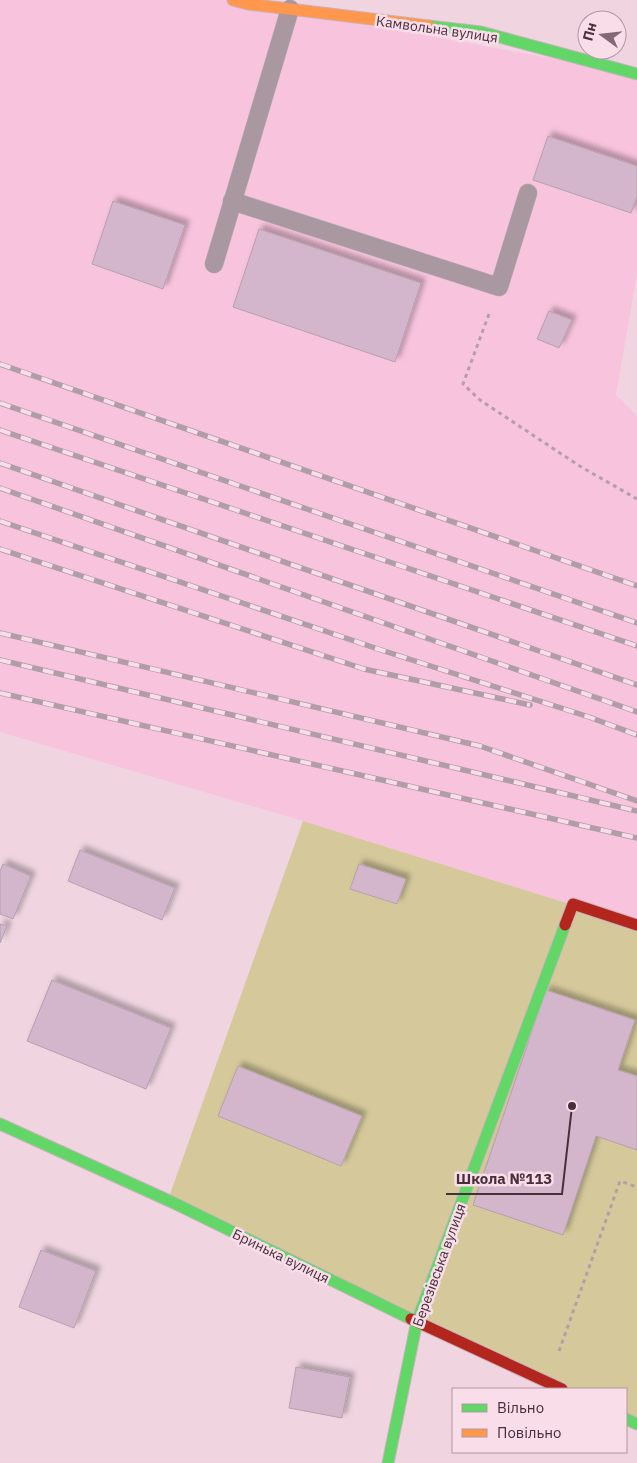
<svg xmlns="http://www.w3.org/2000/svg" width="637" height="1463" font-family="'IBM Plex Sans',sans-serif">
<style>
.built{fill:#f8c4dd}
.green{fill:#d5c99b}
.building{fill:#d3b6cb;stroke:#b5a0ad;filter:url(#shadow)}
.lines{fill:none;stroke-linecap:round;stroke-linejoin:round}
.lane-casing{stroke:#c9b3bd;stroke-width:19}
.fast-casing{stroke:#c9b3bd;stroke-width:13}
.slow-casing{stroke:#c9b3bd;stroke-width:13}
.jam-casing{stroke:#c9b3bd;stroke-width:13}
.path{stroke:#b29fa8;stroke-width:3;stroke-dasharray:4 4;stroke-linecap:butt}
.lane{stroke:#a998a0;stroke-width:18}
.fast{stroke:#63d668;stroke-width:11}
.slow{stroke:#ff974d;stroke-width:11}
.jam{stroke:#b3261e;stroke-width:11}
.rail-casing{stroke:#b09da6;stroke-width:5.5}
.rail{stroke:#f9deea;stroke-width:4;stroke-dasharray:11;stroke-linecap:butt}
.labels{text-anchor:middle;stroke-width:5;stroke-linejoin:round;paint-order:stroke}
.street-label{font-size:14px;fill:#482f3b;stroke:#f9deea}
.leader{fill:none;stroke:#482f3b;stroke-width:2}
.callout-dot{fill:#482f3b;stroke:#f9deea;stroke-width:2}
.callout-label{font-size:15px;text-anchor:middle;font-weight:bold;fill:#482f3b;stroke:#f9deea;stroke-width:5;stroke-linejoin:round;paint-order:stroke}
</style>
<defs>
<filter id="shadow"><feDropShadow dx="4.5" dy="-4.5" stdDeviation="2.5" flood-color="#0004"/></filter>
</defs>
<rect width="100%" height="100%" fill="#f0d5e1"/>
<!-- built -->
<polygon class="built" points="0,0 233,0 637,74 637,274 616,395 637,416 637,925 303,821 0,732"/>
<!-- green -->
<polygon class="green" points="303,821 637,925 637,1422 626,1417 626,1389 565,1389 169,1197"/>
<!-- building -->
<g class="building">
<polygon points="548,136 637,166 637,196 631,213 533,180"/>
<polygon points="113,201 185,225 163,289 92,264"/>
<polygon points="259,229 421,283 395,362 233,307"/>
<polygon points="549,311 572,320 559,348 537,339"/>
<polygon points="80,850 175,888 162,920 68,881"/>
<polygon points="3,864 31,876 13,919 0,914 0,871"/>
<polygon points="359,864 406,879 397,904 350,889"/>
<polygon points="0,924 7,926 0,943"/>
<polygon points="52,980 171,1028 146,1089 27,1041"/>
<polygon points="546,990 635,1020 618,1070 637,1076 637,1150 596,1136 563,1235 473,1205"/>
<polygon points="238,1066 362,1116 341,1166 218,1116"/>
<polygon points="41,1250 96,1271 74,1328 19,1307"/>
<polygon points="296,1367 350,1377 342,1418 289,1408"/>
</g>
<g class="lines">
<defs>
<g id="lane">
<polyline points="232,201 499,287 528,193"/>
<polyline points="214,264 290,9"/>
</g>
<g id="fast">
<polyline points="429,26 481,32 637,74"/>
<polyline points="0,1124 174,1203 411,1319"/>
<polyline points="626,1419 637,1424"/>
<polyline points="388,1463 417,1321 565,925"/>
</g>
<polyline id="slow" points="233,0 248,4 429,26"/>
<g id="jam">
<polyline points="565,925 573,904 637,925"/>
<polyline points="411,1319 562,1389"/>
</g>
</defs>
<!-- lane casing -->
<use href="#lane" class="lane-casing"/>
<!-- fast casing -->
<use href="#fast" class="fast-casing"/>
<!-- slow casing -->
<use href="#slow" class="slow-casing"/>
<!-- jam casing -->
<use href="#jam" class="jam-casing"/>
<!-- path -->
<g class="path">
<polyline points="489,314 463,384 480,400 578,465 637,499"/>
<polyline points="559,1351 620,1181 637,1187"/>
</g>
<!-- lane -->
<use href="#lane" class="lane"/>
<!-- fast -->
<use href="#fast" class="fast"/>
<!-- slow -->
<use href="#slow" class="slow"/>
<!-- jam -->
<use href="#jam" class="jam"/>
<defs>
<g id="rail">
<polyline points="0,364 637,586"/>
<polyline points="0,403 637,623"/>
<polyline points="0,430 637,646"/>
<polyline points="0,463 637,685"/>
<polyline points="0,488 637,712"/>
<polyline points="0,521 378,649 589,717 637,735"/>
<polyline points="0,549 364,669 530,705"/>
<polyline points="0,633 480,746 637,801"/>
<polyline points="0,660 637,811"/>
<polyline points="0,693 637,838"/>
</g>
</defs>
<!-- rail casing -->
<use href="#rail" class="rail-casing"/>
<!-- rail -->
<use href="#rail" class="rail"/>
</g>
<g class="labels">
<!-- street labels -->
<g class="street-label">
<text transform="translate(437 29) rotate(8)" y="5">Камвольна вулиця</text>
<text transform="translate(281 1256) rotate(26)" y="5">Бринька вулиця</text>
<text transform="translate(439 1265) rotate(-70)" y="5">Березівська вулиця</text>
</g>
</g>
<!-- callouts -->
<path class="leader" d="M572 1106L562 1194H446"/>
<circle class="callout-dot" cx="572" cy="1106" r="5"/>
<g class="callout-label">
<text x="504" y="1184">Школа №113</text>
</g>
<!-- legend -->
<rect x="452" y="1388" width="175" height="65" fill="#f9deea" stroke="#b298a4"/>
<rect x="462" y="1404" width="25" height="8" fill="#63d668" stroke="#b298a4"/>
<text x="497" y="1413" font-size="15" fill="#482f3b">Вільно</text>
<rect x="462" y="1429" width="25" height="8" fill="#ff974d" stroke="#b298a4"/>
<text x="497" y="1438" font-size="15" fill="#482f3b">Повільно</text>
<!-- north arrow -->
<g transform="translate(602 35) rotate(285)"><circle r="24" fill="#f9deea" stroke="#b298a4"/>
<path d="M0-4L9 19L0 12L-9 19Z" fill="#836975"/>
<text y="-8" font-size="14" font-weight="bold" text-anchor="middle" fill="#482f3b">Пн</text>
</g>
</svg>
